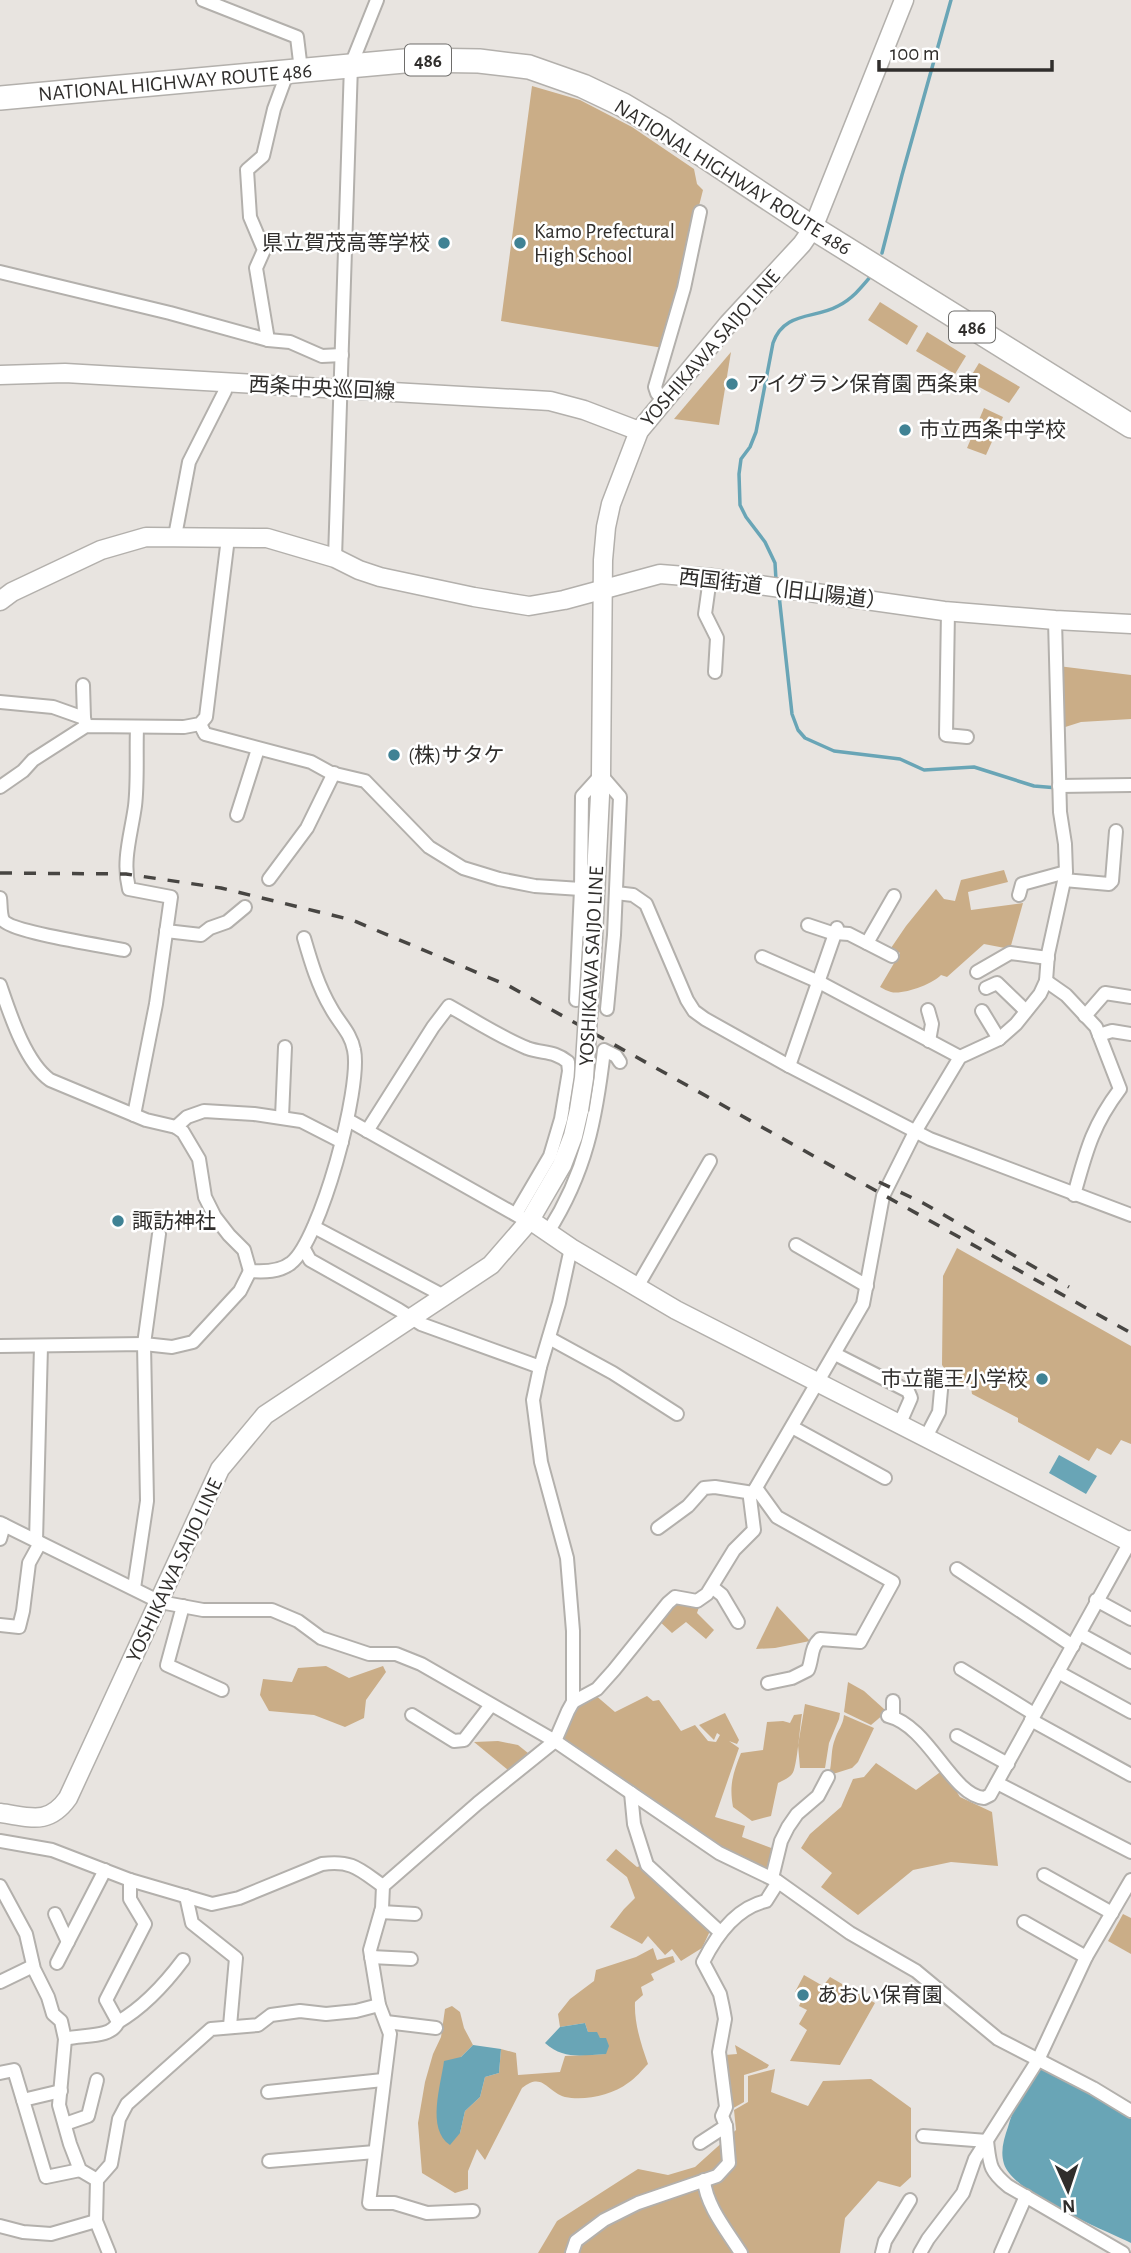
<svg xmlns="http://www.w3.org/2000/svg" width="1131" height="2253" font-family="'Alegreya Sans','Noto Sans JP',sans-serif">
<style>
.green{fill:#caad87}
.water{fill:#69a5b6}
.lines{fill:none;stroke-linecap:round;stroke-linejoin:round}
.stream{stroke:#69a5b6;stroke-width:3.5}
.street-casing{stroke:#b3b0ac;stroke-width:16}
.secondary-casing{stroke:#b3b0ac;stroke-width:21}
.highway-casing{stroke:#b3b0ac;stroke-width:26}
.street{stroke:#fff;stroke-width:12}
.secondary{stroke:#fff;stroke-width:18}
.highway{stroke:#fff;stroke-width:23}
.rail{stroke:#474542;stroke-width:3.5;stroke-dasharray:12 12;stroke-linecap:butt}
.secondary-bridge-casing{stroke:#b3b0ac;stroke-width:21;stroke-linecap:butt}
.secondary-bridge{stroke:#fff;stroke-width:18}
.poi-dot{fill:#408294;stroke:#fff;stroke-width:2.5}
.labels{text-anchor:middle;stroke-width:5;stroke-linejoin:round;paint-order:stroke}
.shield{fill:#fff;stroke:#6e6d6b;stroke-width:2}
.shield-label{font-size:19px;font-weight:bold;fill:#302e2c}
.street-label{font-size:21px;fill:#302e2c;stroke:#fff}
.poi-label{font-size:21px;fill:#302e2c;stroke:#fff;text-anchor:start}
</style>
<rect width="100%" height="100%" fill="#e8e4e0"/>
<!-- green -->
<g class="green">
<polygon points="532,86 580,100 632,127 694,169 697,184 703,190 663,348 501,321"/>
<polygon points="880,302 918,326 907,345 868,320"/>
<polygon points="927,332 966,356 955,374 916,351"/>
<polygon points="731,352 719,425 674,419"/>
<polygon points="979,363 1020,387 1009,403 968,381"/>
<polygon points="984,408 1003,417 986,455 967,448"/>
<polygon points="1058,666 1131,675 1131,719 1081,722 1059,729"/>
<path d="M1004 870 1008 882 968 892 971 910 1023 903 1010 949 984 944 947 977 941 975C933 984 903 995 891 992 887 991 884 989 880 987L900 953 891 948 906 926 936 889 944 899 955 901 961 880Z"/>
<path d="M957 1248 1131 1346V1444L1121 1440 1111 1455 1097 1448 1089 1461 1018 1422V1418L972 1394 971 1388C959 1382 949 1376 942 1365L943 1276Z"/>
<polygon points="677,1599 699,1607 697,1613 714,1630 706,1639 686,1622 672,1633 657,1619"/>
<polygon points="777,1606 810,1641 775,1648 756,1649"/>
<polygon points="326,1666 349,1678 383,1666 386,1672 366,1700 364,1718 345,1727 314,1715 269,1711 260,1695 263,1679 292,1682 298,1668"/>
<polygon points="848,1682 864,1691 884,1709 884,1714 871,1725 844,1712"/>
<polygon points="594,1694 615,1712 647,1696 653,1701 659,1700 681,1731 695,1725 708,1741 716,1742 720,1735 717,1733 714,1740 699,1725 725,1713 739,1740 737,1744 729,1741 739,1748 715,1817 745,1826 742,1837 774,1849 770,1874 720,1851 561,1740 578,1705"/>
<polygon points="805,1704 840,1713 839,1719 829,1743 825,1768 800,1768 798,1745"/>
<path d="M802 1714C800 1724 797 1770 792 1774 789 1778 782 1781 778 1783L771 1816 752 1821 733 1807C729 1785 733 1773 741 1753L763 1750 767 1722 783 1721 790 1723 794 1715Z"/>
<path d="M844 1715 874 1728 858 1762 852 1768 833 1774 830 1770C832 1759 831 1749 835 1739 838 1730 843 1725 844 1715Z"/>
<polygon points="498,1741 518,1745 528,1753 508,1770 474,1742"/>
<polygon points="876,1763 916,1790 943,1770 960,1797 992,1812 998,1866 951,1862 913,1870 858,1915 821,1887 832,1873 801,1848 810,1834 841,1807 853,1779 864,1777"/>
<polygon points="616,1849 637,1867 640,1866 710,1931 702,1948 681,1961 672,1949 665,1955 648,1936 642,1944 610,1927 624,1909 635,1898 627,1877 606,1860"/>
<polygon points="1123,1914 1131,1918 1131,1954 1108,1941"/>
<path d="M653 1948 657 1960 673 1956 675 1962 651 1974 654 1980 641 1987 643 1995 635 2002C634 2023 641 2044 648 2064 642 2070 636 2078 628 2083 612 2095 585 2101 565 2097 547 2092 543 2071 522 2088L485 2160 477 2149 468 2171V2189L455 2193 422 2173 418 2123 425 2082 433 2054 441 2037 445 2009 452 2006 460 2012 464 2028 473 2045 461 2057 460 2133 465 2111 480 2097 485 2077 499 2073 501 2049 516 2053 518 2075 560 2072 565 2056 606 2054 600 2038 588 2032 585 2023 560 2027 558 2014 570 1999 594 1981 596 1970 636 1957Z"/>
<polygon points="804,1975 823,1986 830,1977 875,2003 840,2065 790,2061 807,2030 799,2024 807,2010 799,2006 803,1997 795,1992"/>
<polygon points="735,2045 769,2065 767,2068 744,2075 744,2102 730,2110 725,2055 737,2054"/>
<polygon points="775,2069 771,2092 808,2106 823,2081 871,2079 911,2108 911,2177 900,2187 878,2181 845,2218 840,2253 538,2253 557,2221 638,2169 668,2175 695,2167 736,2130 734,2110 748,2102 748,2076"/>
</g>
<!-- water -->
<g class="water">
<polygon points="1059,1455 1097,1476 1086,1494 1049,1473"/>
<path d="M585 2023 588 2032H597L600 2038H606L609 2046 606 2054C582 2055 564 2060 545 2043L560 2027Z"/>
<path d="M473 2045 501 2049 499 2073 485 2077 480 2097 465 2111 460 2133 450 2145C426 2129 441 2085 444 2061L461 2057Z"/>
<path d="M1043 2067 1131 2118V2243C1102 2229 1014 2194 1004 2164 1000 2151 1004 2139 1008 2127 1014 2104 1027 2084 1043 2067Z"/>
</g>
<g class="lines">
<!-- stream -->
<g class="stream">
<polyline points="882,253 902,175 951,0"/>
<path d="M776 580 775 563 765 542 746 517 740 505 739 474 741 459 750 447 756 432 773 343C784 311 815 319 838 306 852 299 861 288 871 276"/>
<polyline points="779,595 792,714 798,730 805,738 834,751 900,759 924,770 974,767 1034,786 1058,788"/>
</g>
<defs>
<g id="street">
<polyline points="203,0 297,37 301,70"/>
<polyline points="0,272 170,313 268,340 290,342 322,356 342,355"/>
<polyline points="268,340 256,268 264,250 250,217 247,170 263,156 274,109 288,71"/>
<polyline points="663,400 657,393 655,387 684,288 700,212"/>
<polyline points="175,536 189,462 225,391 226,383"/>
<polyline points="335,558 351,65 377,0"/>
<polyline points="710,578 705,614 717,638 715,672"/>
<polyline points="948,611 946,735 967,737"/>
<polyline points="83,685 84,718"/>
<polyline points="0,702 53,707 84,718 86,726"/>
<polyline points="200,724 205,734 311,762 331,773 365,781 429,847 463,868 499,879 535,886 581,889 582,796 601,775 620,797 614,935 607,1009"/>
<polyline points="1059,786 1131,785"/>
<polyline points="0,787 23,771 33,760 86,726 184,727 200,724 206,717 228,538"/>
<polyline points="237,815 258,749"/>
<polyline points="269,879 307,828 334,773"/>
<polyline points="1064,880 1109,884 1112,881 1116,831"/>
<polyline points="616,893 633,895 646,904 687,1000 694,1011 705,1019 789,1066 930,1139 1131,1215"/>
<polyline points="1019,895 1022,884 1066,872"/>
<path d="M0 898C1 904 0 914 3 920 11 932 105 946 124 950"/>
<polyline points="808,925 835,934"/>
<polyline points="166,931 201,935 210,928 227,922 245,907"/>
<polyline points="835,933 849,934 892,956"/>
<polyline points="867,943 894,896"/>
<polyline points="762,957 819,982 960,1057"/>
<polyline points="977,972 1010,953 1048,958"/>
<path d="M1046 981 1066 995 1096 1027 1120 1089C1092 1126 1086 1152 1074 1195"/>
<path d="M0 985C10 1014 25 1062 50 1080L146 1120 176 1127 183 1132 199 1159 205 1197 215 1217 229 1235 244 1250 250 1271C264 1272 280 1272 291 1263 320 1241 362 1087 354 1050 351 1033 339 1023 331 1008 318 986 311 962 304 938"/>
<polyline points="986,988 997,983 1026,1011"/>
<polyline points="576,1000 581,889"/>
<polyline points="928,1010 932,1024 929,1041"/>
<polyline points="982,1011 999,1039"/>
<polyline points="1085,1016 1105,993 1131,997"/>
<polyline points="1099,1035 1112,1031 1131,1034"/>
<polyline points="789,1066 837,928"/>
<path d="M134 1115 156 1004 171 897 129 889C122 860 131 835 135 806 138 781 136 753 137 728"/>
<polyline points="282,1117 285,1047"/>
<polyline points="348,1120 520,1217"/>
<polyline points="176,1127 187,1117 204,1111 254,1114 301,1121 342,1142"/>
<path d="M367 1131 433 1027 449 1006C474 1020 500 1037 527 1048 543 1054 553 1050 568 1062L569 1071 561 1119 550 1156 516 1214"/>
<polyline points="314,1227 444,1296"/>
<path d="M548 1232C586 1172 596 1119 604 1050L616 1056 620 1062"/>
<polyline points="159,1234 144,1344 172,1347 193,1342 240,1291 250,1271"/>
<polyline points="796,1245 867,1286"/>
<polyline points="304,1249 310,1260 399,1310 421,1324 540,1367"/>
<polyline points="637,1287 710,1161"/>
<polyline points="549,1338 613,1373 677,1414"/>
<polyline points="0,1346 144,1344 147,1501 134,1588"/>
<polyline points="835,1354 908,1391 911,1398 900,1423"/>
<polyline points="792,1427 885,1478"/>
<polyline points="926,1437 939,1412 942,1379"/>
<path d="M756 1488 777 1517 893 1582 860 1642 820 1639C810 1648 813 1658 808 1670L792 1678 768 1683"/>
<polyline points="0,1523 160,1602 203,1610 272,1610 298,1621 321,1638 369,1654 396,1654 421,1664 555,1741 719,1853 777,1881 850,1933 916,1971 998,2039 1093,2088 1131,2111"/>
<polyline points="658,1528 688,1506 704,1488 715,1487 753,1493"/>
<polyline points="0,1539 4,1525"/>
<polyline points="36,1541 41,1346"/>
<polyline points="957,1569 1073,1646"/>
<polyline points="712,1587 722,1595 738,1622"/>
<polyline points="1096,1600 1131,1619"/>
<polyline points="183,1606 167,1665 222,1690"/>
<polyline points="0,1625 19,1627 23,1611 29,1563 40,1543"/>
<polyline points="1080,1634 1131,1662"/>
<polyline points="961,1669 1034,1714"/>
<polyline points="1058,1672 1131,1712"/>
<polyline points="573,1702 597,1689 614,1670 668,1603 675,1597 697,1601 707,1594 734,1550 754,1530 750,1498 863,1304 883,1196 915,1132 960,1057 999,1039 1016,1024 1040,994 1046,981 1048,954 1066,872 1065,844 1060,812 1055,620"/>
<polyline points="412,1715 454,1741 464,1740 491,1705"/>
<path d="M888 1716C929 1726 951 1795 984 1798L990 1795 1130 1542"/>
<polyline points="893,1717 893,1701"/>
<polyline points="1031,1720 1131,1775"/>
<polyline points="957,1736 1008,1764"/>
<polyline points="997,1783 1131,1852"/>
<polyline points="631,1793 634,1824 647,1865 720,1932"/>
<path d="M0 1841 52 1850 130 1880 212 1904 239 1898 322 1864C352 1860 359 1869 383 1886"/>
<polyline points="1044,1875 1112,1913"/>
<polyline points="772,1878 781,1841 788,1827 797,1814 818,1796 828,1777"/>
<polyline points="0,1886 26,1934 34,1969 48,1997 53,2014 61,2021 65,2039 59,2105 70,2144 80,2170 97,2180"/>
<polyline points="186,1896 192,1923 236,1958 230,2026"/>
<polyline points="381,1912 415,1914"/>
<polyline points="55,1914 68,1942"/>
<polyline points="1024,1922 1086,1957"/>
<polyline points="371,1957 411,1959"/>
<polyline points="57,1963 105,1870"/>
<polyline points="0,1982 33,1966"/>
<path d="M118 2022C144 2007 165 1984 183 1960"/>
<polyline points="386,2022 436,2028"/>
<path d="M65 2039C82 2034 111 2039 118 2022L106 2000 145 1924 130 1899V1880"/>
<polyline points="0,2073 14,2070 46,2177 80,2170"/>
<polyline points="268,2092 383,2080"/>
<polyline points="23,2100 61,2091"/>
<polyline points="65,2124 88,2116 97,2080"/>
<path d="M923 2136 987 2141C990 2165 989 2170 1008 2186L1123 2253"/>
<path d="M700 2143 726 2126 722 2116 726 2107 719 2052 725 2019 723 2008 720 1994 703 1962C716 1936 736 1908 766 1901L778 1882"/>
<polyline points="269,2161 375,2152"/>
<path d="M704 2180C706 2206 728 2232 741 2253"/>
<polyline points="473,2211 427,2213 394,2203 369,2203 390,2034 379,2005 370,1950 382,1908 383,1886 478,1803 555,1741 568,1711 573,1702 573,1631 567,1558 541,1462 533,1400 540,1367 559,1303 571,1248"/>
<polyline points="0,2226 23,2232 51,2234 96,2221"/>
<polyline points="109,2253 96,2221 97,2180 111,2164 119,2119 127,2104 211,2029 258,2025 271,2015 300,2011 326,2014 356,2011 379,2005"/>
<polyline points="572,2253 576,2241 604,2220 638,2203 717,2176 729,2163 726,2126"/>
<polyline points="882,2253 885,2241 910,2200"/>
<polyline points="920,2253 928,2239 963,2193 975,2159 1038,2060 1086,1957 1131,1880"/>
<polyline points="1001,2253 1026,2196"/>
</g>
<g id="secondary">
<polyline points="0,375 65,373 550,401 584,410 639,431"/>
<polyline points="0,601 12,592 101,550 146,537 267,538 335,558 359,570 380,577 474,597 529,606 564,600 660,574 710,578 944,611 1055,620 1131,624"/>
<polyline points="593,937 601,775 603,560 606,527 611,504 639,431 728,324 802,244 813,228 904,0"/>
<polyline points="530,1220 571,1248 676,1310 1130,1542 1131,1540"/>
<path d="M0 1813C30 1817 48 1826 68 1798L220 1469 265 1415 491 1265 530 1220 562 1165 573 1136 579 1110"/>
</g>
<polyline id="highway" points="0,98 415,60 479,61 529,67 583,86 623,105 665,130 813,228 1131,426"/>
</defs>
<!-- street casing -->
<use href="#street" class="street-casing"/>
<!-- secondary casing -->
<use href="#secondary" class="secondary-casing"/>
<!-- highway casing -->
<use href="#highway" class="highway-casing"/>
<!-- street -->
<use href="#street" class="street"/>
<!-- secondary -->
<use href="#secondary" class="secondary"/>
<!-- highway -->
<use href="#highway" class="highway"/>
<!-- rail -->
<g class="rail">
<polyline points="0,873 126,874 221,888 352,920 509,986 1131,1333"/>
<polyline points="879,1182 923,1203 1069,1287"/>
</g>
<defs>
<polyline id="secondary-bridge" points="579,1110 584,1078 593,937"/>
</defs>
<!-- secondary-bridge casing -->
<use href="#secondary-bridge" class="secondary-bridge-casing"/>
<!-- secondary-bridge -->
<use href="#secondary-bridge" class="secondary-bridge"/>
</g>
<!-- markers -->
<g class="poi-dot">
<circle cx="444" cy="243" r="7"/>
<circle cx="520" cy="243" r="7"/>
<circle cx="732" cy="384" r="7"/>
<circle cx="905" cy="430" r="7"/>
<circle cx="394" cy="755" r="7"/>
<circle cx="118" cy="1221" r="7"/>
<circle cx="1042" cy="1379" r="7"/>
<circle cx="803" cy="1995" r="7"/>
</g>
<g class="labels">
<!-- shield labels -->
<g class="shield">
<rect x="405" y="44.5" width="46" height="31" rx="5"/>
<rect x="949" y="311.5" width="46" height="31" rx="5"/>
</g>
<g class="shield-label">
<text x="428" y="67">486</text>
<text x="972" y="334">486</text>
</g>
<!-- street labels -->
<g class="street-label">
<text transform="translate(175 82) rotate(-5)" y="7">NATIONAL HIGHWAY ROUTE 486</text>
<text transform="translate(733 177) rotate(32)" y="7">NATIONAL HIGHWAY ROUTE 486</text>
<text transform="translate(710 348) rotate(-49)" y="7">YOSHIKAWA SAIJO LINE</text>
<text transform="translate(322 388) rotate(3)" y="7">西条中央巡回線</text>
<text transform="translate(783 589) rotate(7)" y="7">西国街道（旧山陽道）</text>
<text transform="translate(591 966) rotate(-87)" y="7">YOSHIKAWA SAIJO LINE</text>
<text transform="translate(174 1570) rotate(-65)" y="7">YOSHIKAWA SAIJO LINE</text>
</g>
<!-- poi labels -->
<g class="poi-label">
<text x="534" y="238">Kamo Prefectural<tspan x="534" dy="24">High School</tspan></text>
<text x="430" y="250" text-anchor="end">県立賀茂高等学校</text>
<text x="746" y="391">アイグラン保育園 西条東</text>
<text x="919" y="437">市立西条中学校</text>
<text x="408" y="762">(株)サタケ</text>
<text x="132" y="1228">諏訪神社</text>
<text x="1028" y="1386" text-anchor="end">市立龍王小学校</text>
<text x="817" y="2002">あおい保育園</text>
</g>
</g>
<!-- north arrow -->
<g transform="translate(1068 2190) rotate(177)" stroke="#ffffff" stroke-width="5" paint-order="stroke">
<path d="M0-5L12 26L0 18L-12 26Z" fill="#302e2c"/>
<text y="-10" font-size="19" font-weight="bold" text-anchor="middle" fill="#302e2c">N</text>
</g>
<!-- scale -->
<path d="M879 60v10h173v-10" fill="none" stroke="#302e2c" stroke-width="3.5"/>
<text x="890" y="60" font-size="21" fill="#302e2c" stroke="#ffffff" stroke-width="5" paint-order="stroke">100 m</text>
</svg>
